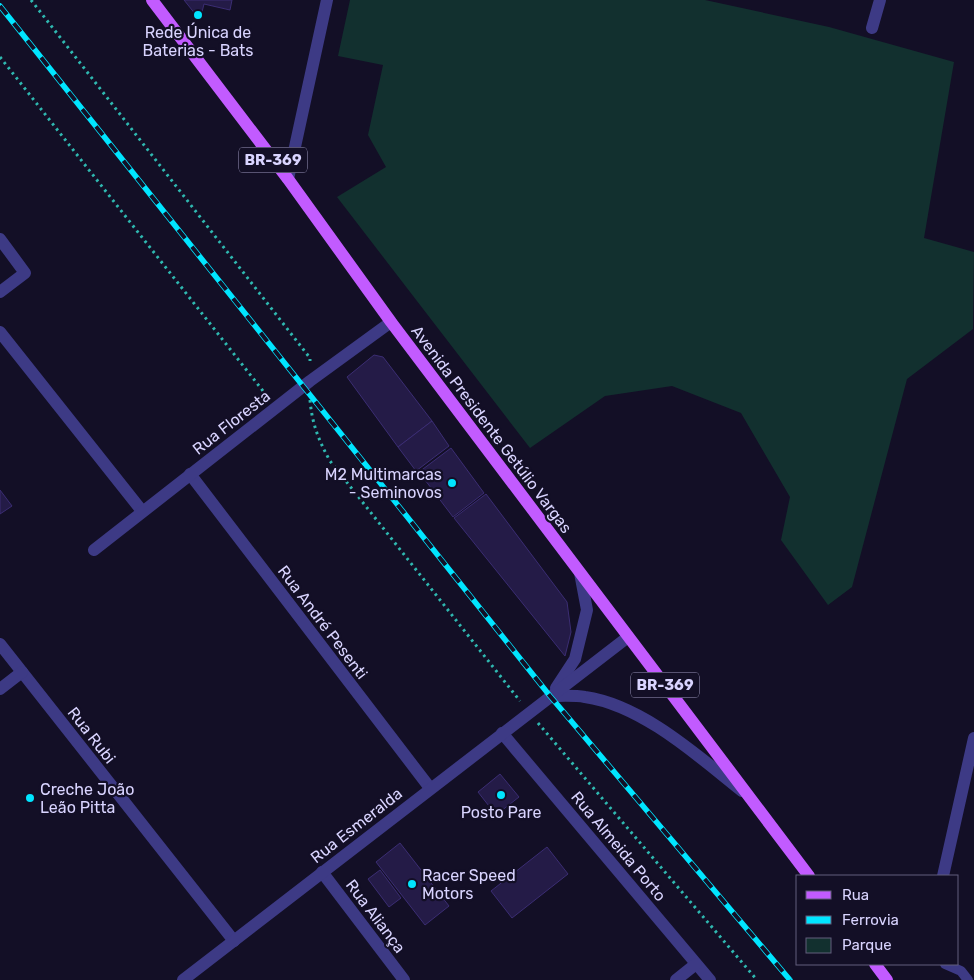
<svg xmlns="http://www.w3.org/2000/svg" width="974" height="980" font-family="Rubik,sans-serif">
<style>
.green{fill:#12302f}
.building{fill:#241b47;stroke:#3b2d73}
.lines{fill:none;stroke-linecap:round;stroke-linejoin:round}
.path{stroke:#2fb8b0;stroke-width:3;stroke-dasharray:2.5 4;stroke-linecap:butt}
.service{stroke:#3d3a85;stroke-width:10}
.minor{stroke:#3d3a85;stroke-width:12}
.primary{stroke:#c25bff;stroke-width:12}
.rail-casing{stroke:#00e5ff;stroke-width:5.5}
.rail{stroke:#130f26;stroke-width:4;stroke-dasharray:11;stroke-linecap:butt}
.poi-dot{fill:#00e5ff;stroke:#130f26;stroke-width:2}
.labels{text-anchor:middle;stroke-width:4.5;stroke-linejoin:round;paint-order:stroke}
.shield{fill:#130f26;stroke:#9e99be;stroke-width:1}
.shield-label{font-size:15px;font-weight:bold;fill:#d9d4ff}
.poi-label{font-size:16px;fill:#d9d4ff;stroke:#130f26}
.street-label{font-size:16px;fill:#d9d4ff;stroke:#130f26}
</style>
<rect width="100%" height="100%" fill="#130f26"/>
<!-- green -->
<polygon class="green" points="350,0 705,0 829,27 954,62 924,238 974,252 973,329 907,379 852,587 828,605 781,540 790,497 741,413 672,386 605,396 530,448 337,197 386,167 368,135 383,65 338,56"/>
<!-- building -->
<g class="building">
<polygon points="184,0 232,0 230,10 204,4 200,20"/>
<polygon points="374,355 383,357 432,421 398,447 347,377"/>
<polygon points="432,421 449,446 416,471 398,447"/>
<polygon points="451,448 484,493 453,517 419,472"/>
<polygon points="0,490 12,506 0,514"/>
<polygon points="486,494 567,602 571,632 565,656 454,518"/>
<polygon points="500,774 519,797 496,815 478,792"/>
<polygon points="400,843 449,906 425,925 376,862"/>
<polygon points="547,847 568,874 512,918 491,891"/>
<polygon points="380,870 401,898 389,907 368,879"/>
</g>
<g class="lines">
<!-- path -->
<g class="path">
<polyline points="31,0 310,358 310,361"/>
<polyline points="0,57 267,396"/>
<path d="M310 400C312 424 319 441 330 461L520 701"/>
<polyline points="538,723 757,980"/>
</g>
<!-- service -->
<polyline class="service" points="945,964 961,971 968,980"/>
<!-- minor -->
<g class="minor">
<polyline points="872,28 880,0"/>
<polyline points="288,179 327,0"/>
<polyline points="0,239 25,273 0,292"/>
<polyline points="0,332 142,511"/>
<polyline points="190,474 430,788"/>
<polyline points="94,550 310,381 391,322"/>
<polyline points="0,644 234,941"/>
<polyline points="556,688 575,659 587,610 580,573"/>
<polyline points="0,689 22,672"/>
<path d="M550 696C561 696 574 695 585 697 642 705 698 756 742 791"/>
<polyline points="502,733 710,980"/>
<polyline points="322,872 404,980"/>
<polyline points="943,876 974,738"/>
<polyline points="183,980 628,637"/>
<polyline points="676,980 696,964"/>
</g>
<!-- primary -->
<g class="primary">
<polyline points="152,0 288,179 391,322 809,876"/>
<polyline points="875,964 887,980"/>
</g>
<defs>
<polyline id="rail" points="0,6 550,696 790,980"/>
</defs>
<!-- rail casing -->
<use href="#rail" class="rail-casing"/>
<!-- rail -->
<use href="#rail" class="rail"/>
</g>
<!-- markers -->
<g class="poi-dot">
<circle cx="198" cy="15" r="5"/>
<circle cx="452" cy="483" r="5"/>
<circle cx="501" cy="795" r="5"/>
<circle cx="30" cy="798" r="5"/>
<circle cx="412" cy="884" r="5"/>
</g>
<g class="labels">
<!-- shield labels -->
<g class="shield">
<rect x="239" y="147.5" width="68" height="25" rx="4"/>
<rect x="631" y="672.5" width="68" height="25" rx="4"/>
</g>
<g class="shield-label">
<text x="273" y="165">BR-369</text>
<text x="665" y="690">BR-369</text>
</g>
<!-- poi labels -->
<g class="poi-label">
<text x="198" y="38">Rede Única de<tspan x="198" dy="18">Baterias - Bats</tspan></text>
<text x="442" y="480" text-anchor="end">M2 Multimarcas<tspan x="442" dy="18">- Seminovos</tspan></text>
<text x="40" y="795" text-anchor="start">Creche João<tspan x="40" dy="18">Leão Pitta</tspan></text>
<text x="501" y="818">Posto Pare</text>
<text x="422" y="881" text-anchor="start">Racer Speed<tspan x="422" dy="18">Motors</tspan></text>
</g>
<!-- street labels -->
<g class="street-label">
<text transform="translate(231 422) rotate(-38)" y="6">Rua Floresta</text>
<text transform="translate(492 429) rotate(53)" y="6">Avenida Presidente Getúlio Vargas</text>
<text transform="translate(323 622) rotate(53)" y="6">Rua André Pesenti</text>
<text transform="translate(92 735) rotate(52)" y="6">Rua Rubi</text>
<text transform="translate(356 825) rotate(-38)" y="6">Rua Esmeralda</text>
<text transform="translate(619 846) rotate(50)" y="6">Rua Almeida Porto</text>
<text transform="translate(376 916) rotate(53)" y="6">Rua Aliança</text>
</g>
</g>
<!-- legend -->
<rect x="796" y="875" width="162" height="90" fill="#130f26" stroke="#625e7d"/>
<rect x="806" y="891" width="25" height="8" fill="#c25bff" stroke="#625e7d"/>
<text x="842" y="900" font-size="15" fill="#d9d4ff">Rua</text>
<rect x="806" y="916" width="25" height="8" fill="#00e5ff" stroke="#625e7d"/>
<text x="842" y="925" font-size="15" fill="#d9d4ff">Ferrovia</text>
<rect x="806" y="938" width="25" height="15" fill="#12302f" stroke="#625e7d"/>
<text x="842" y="950" font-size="15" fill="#d9d4ff">Parque</text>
</svg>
